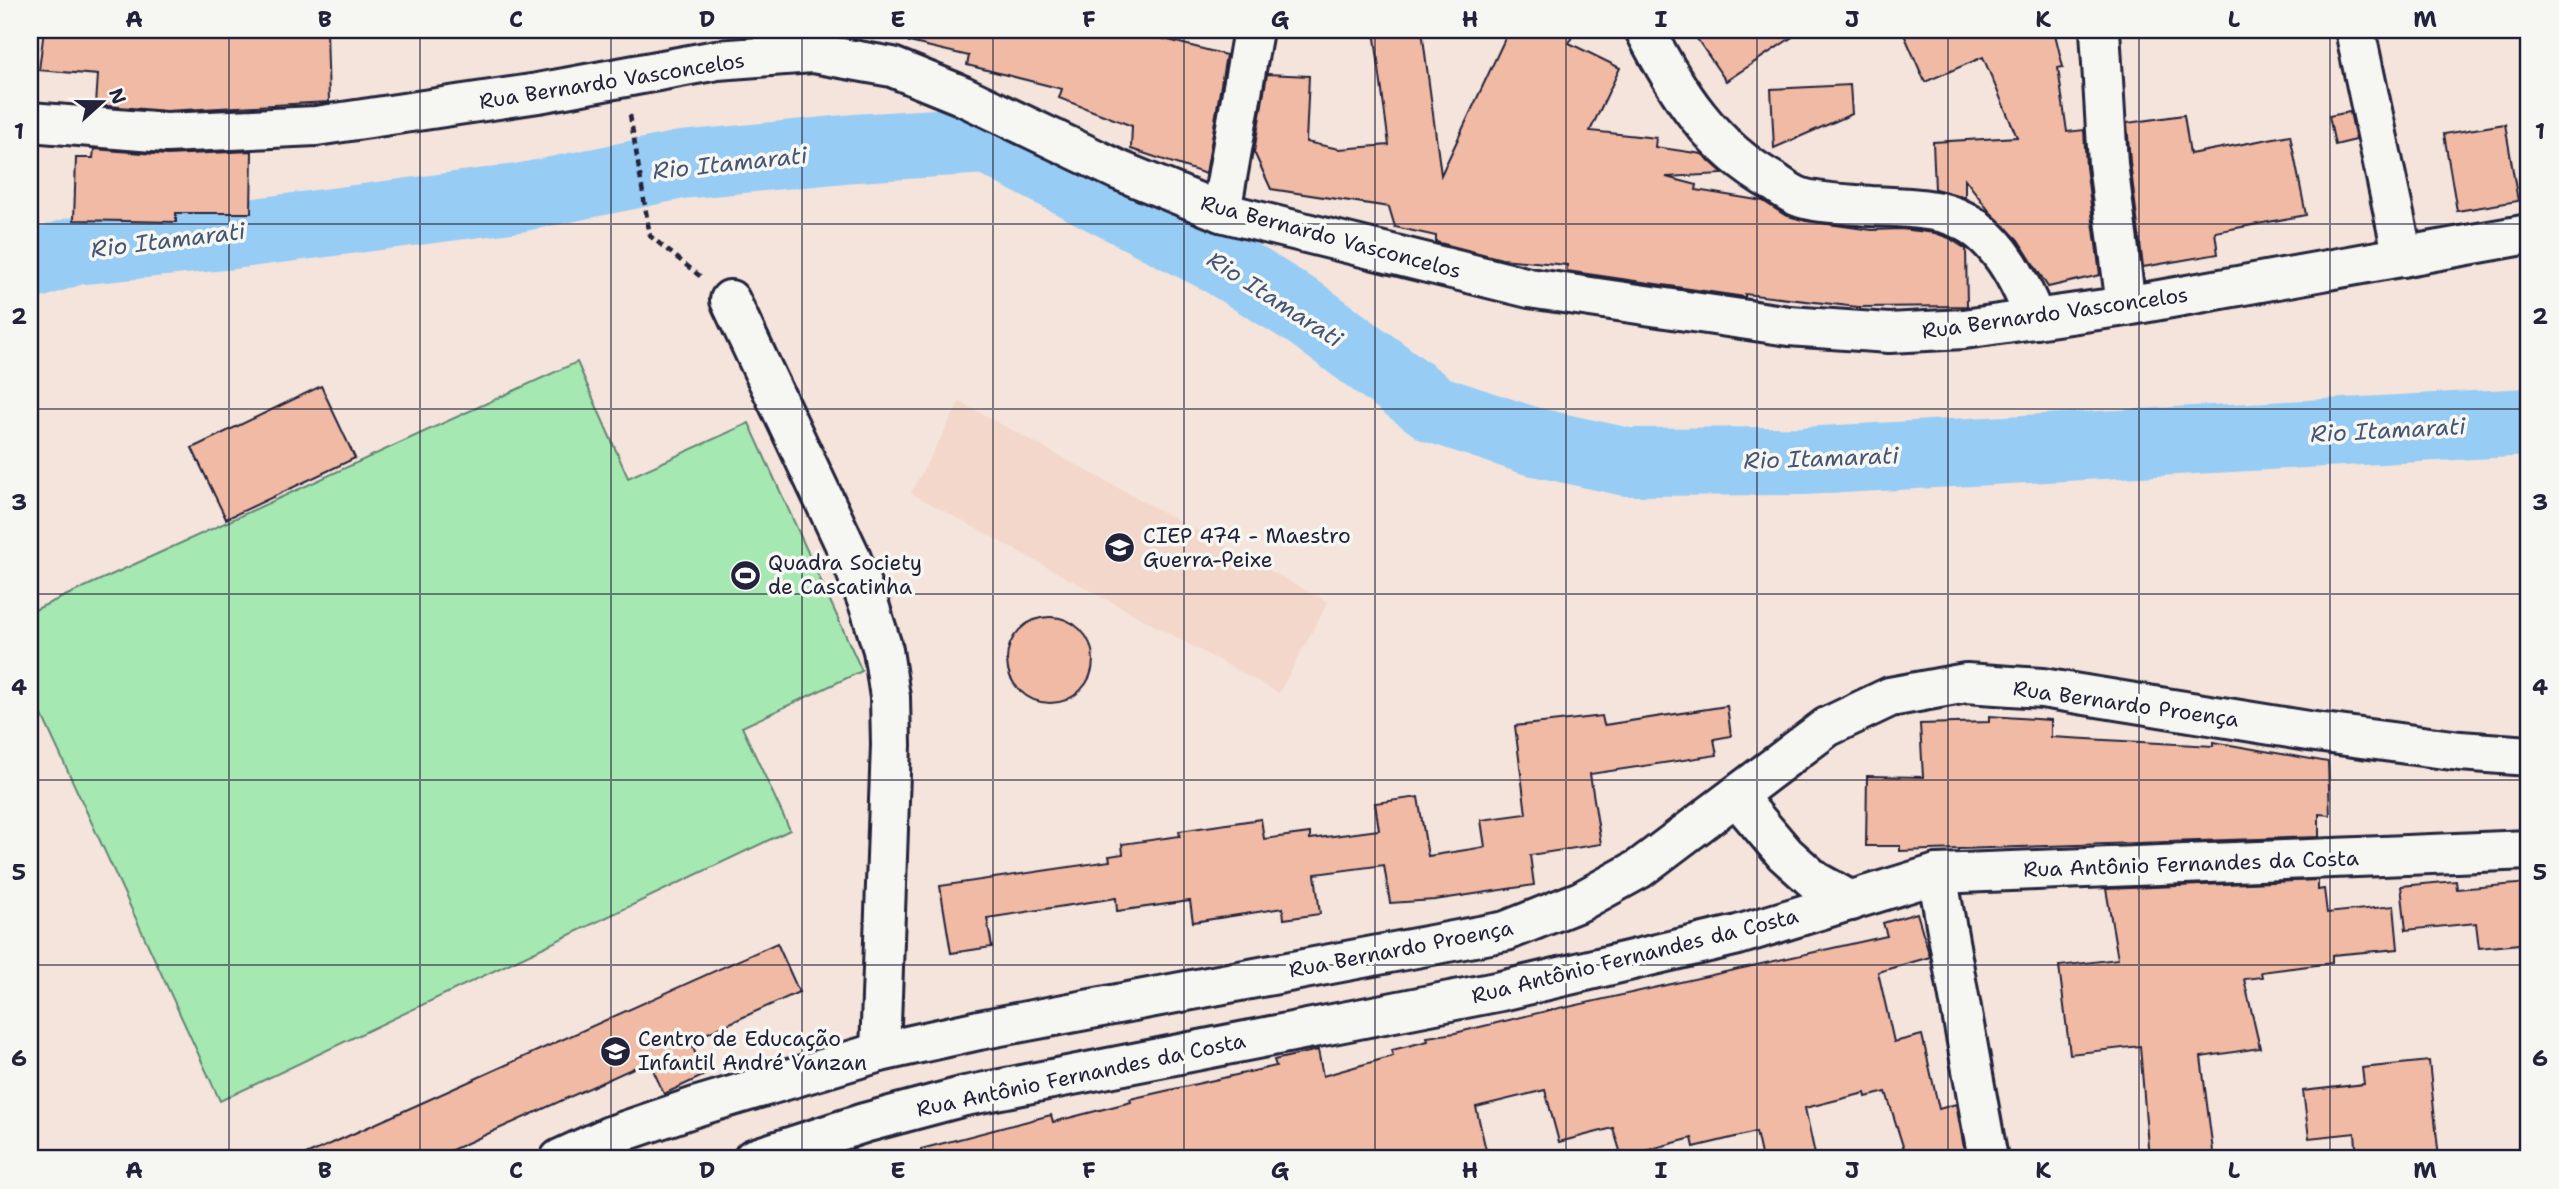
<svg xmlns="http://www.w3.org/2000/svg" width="2559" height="1189" font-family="'Shantell Sans',sans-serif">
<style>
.built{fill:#f3d7ca}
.green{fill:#a6e8b1;stroke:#648576;stroke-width:2}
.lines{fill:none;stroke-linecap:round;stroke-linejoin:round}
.river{stroke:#97ccf5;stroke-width:68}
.building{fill:#f1baa4;stroke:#22223b;stroke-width:2}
.minor-casing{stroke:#22223b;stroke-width:44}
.path{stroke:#22223b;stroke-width:4.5;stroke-dasharray:7 5;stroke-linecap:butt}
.minor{stroke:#f6f6f2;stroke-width:38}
.grid{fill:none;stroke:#22223b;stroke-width:2;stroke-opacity:0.55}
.labels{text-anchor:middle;stroke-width:7;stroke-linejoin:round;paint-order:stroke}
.street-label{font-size:21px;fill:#22223b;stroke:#f6f6f2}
.poi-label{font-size:21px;fill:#22223b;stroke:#f6f6f2;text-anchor:start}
.water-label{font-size:23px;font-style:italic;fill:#455573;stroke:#f6f6f2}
.neatline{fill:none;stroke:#22223b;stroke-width:2.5}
.grid-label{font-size:23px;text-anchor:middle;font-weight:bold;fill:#22223b}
</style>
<rect width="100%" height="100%" fill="#f4e4db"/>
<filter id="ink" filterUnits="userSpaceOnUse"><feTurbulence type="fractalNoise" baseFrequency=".0143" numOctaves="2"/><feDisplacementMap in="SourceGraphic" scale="14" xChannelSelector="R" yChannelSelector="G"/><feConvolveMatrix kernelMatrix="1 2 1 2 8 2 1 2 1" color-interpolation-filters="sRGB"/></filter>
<g filter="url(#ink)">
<!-- built -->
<polygon class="built" points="960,402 1328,602 1279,693 911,493"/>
<!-- green -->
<polygon class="green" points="577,362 628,478 749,423 862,671 742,727 790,830 220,1101 30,689 30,612"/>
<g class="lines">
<!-- river -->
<polyline class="river" points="30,266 75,251 225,236 518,198 681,165 855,148 987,140 1217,259 1305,313 1435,409 1531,441 1627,462 1803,461 2529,422"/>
</g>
<!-- building -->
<g class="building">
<polygon points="44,30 327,30 329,102 166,111 96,105 98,75 39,70"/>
<polygon points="911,30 1130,30 1226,55 1206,174 1131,149 1132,126 1059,98 1062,89 967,65 969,56 909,42"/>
<polygon points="1374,30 1422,30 1441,175 1509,30 1575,30 1569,43 1620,68 1590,131 1656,138 1655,147 1702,154 1724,174 1666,177 1697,185 1696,190 1763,201 1785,215 1806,221 1872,230 1901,229 1935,233 1949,238 1966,249 1967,306 1858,307 1745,294 1745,297 1567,271 1567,265 1502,259 1436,242 1436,236 1395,227 1389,207 1271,189 1254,152 1267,74 1309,76 1306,142 1339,149 1389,145"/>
<polygon points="1691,30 1803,30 1726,81"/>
<polygon points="1902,30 2054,30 2063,67 2058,68 2067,132 2084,130 2086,167 2100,275 2048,287 2018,240 1990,212 1965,179 1965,197 1935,189 1933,142 2017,137 1983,57 1925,82"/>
<polygon points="1850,85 1852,114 1774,148 1771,89"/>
<polygon points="2350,112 2356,140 2335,145 2329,116"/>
<polygon points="2184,115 2190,154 2290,135 2306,215 2215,232 2218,254 2143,267 2130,162 2127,123"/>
<polygon points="2505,124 2518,201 2457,211 2444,134"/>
<polygon points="94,149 167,155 252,151 251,213 176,213 176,222 74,220 76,158 93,158"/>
<polygon points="321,386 355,458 226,519 192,448"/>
<circle cx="1050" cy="660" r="43"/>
<polygon points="1727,706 1731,736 1714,739 1717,755 1590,774 1601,844 1530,855 1534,885 1435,900 1390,903 1384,865 1315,874 1320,914 1284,919 1283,908 1193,922 1190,901 1117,911 1116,898 987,918 992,947 951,953 940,886 1110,861 1109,856 1123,854 1122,844 1180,836 1179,831 1261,819 1264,839 1310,833 1310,839 1379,830 1375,803 1418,797 1428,856 1485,847 1481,820 1526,814 1515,726 1602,716 1604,725"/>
<polygon points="1989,716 2051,720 2051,737 2213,746 2213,742 2328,762 2330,815 2319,814 2319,837 1900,851 1900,846 1866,846 1867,776 1923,777 1920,724 1989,722"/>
<polygon points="2318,880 2318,890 2324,889 2327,913 2394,906 2398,949 2332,955 2332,963 2261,972 2262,977 2244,979 2260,1048 2201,1057 2214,1159 2149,1159 2140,1046 2070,1054 2059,966 2118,959 2106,889"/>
<polygon points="2456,881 2457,889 2529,883 2529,943 2479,948 2476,923 2406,930 2401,886"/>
<polygon points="1917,913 1930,957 1878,972 1894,1042 1922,1035 1939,1109 1956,1104 1966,1159 1907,1159 1886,1092 1866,1097 1865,1093 1805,1108 1816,1159 1762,1159 1756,1132 1694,1147 1692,1138 1622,1157 1613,1128 1559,1142 1545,1090 1476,1107 1488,1159 922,1159 921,1149 1051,1115 1053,1122 1131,1102 1130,1099 1276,1066 1274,1060 1318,1050 1323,1076 1393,1056 1392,1050 1428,1041 1427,1037 1455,1033 1563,1007 1564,1008 1887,936 1883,923"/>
<polygon points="777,943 799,992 690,1041 705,1075 664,1094 649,1061 432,1159 297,1159"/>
<polygon points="2429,1061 2439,1159 2357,1159 2355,1133 2309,1138 2303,1091 2364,1084 2362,1068"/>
</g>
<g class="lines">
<defs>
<g id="minor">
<path d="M1645 30C1676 91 1712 148 1774 182 1782 187 1792 195 1802 198 1822 204 1849 204 1871 206 1893 207 1917 207 1940 212 1992 224 2017 273 2035 319"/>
<polyline points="2100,30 2108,164 2126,306"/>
<polyline points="2355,30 2403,257"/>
<polyline points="30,122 166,133 316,126 538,93 717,60 813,53 892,67 961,95 1118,170 1221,212 1529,288 1789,326 1889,333 1964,329 2126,306 2529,234"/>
<polyline points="1221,212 1253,30"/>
<polyline points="730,300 849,553 870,608 883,650 890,697 891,745 880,1052"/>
<polyline points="1736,796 1785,854 1815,881 1851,901"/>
<polyline points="1937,874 1988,1159"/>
<polyline points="560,1159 610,1136 698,1106 880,1052 979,1030 1506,931 1581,901 1639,869 1827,727 1890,697 1966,683 2042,688 2308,731 2460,751 2529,756"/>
<polyline points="753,1159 864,1123 965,1096 1501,991 1738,935 1937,874 2529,850"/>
</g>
</defs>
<!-- minor casing -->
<use href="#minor" class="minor-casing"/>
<!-- path -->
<polyline class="path" points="630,115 650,236 701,277"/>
<!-- minor -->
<use href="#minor" class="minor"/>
</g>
</g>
<!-- grid -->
<path class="grid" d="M229 30V1159M420 30V1159M611 30V1159M802 30V1159M993 30V1159M1184 30V1159M1375 30V1159M1566 30V1159M1757 30V1159M1948 30V1159M2139 30V1159M2330 30V1159M30 224H2529M30 409H2529M30 594H2529M30 780H2529M30 965H2529"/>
<!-- icons -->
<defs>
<symbol id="school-disc" viewBox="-11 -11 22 22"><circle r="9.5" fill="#22223b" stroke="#f6f6f2"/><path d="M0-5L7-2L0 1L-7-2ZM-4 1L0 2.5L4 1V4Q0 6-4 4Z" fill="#fff"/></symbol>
<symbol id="stadium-disc" viewBox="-11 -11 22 22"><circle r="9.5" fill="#22223b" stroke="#f6f6f2"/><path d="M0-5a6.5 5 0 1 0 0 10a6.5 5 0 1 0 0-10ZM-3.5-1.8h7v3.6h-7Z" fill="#fff"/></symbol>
</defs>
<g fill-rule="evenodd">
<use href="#school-disc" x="1102" y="530" width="35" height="35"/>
<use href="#stadium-disc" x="728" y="558" width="35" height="35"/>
<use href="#school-disc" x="598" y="1034" width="35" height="35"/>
</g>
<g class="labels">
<!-- street labels -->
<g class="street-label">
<text transform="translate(612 81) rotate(-9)" y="7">Rua Bernardo Vasconcelos</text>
<text transform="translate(1331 237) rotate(15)" y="7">Rua Bernardo Vasconcelos</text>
<text transform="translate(2055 313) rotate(-8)" y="7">Rua Bernardo Vasconcelos</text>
<text transform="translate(2126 704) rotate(8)" y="7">Rua Bernardo Proença</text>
<text transform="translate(2191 864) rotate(-2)" y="7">Rua Antônio Fernandes da Costa</text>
<text transform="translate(1401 949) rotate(-11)" y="7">Rua Bernardo Proença</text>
<text transform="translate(1635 956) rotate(-14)" y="7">Rua Antônio Fernandes da Costa</text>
<text transform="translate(1081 1075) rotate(-12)" y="7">Rua Antônio Fernandes da Costa</text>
</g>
<!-- poi labels -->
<g class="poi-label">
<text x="1143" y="543">CIEP 474 - Maestro<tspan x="1143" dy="24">Guerra-Peixe</tspan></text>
<text x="768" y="570">Quadra Society<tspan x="768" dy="24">de Cascatinha</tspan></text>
<text x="638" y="1046">Centro de Educação<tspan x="638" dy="24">Infantil André Vanzan</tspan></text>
</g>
<!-- water labels -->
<g class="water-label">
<text transform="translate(730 163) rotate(-6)" y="8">Rio Itamarati</text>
<text transform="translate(168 240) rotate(-7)" y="8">Rio Itamarati</text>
<text transform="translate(1275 299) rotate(33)" y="8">Rio Itamarati</text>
<text transform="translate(2388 430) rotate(-3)" y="8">Rio Itamarati</text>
<text transform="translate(1821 458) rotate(-2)" y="8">Rio Itamarati</text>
</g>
</g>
<!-- margin -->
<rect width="2559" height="1189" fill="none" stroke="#f6f6f2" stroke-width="77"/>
<!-- north arrow -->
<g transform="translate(102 102) rotate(69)" stroke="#f6f6f2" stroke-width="5" paint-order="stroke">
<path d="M0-5L12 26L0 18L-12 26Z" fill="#22223b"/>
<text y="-10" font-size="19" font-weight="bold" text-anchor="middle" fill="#22223b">N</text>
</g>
<rect x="38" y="38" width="2482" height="1112" class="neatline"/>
<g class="grid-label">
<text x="134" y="27">A</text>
<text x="325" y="27">B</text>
<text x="516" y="27">C</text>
<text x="707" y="27">D</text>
<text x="898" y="27">E</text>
<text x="1089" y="27">F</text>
<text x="1280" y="27">G</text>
<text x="1470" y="27">H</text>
<text x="1661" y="27">I</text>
<text x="1852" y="27">J</text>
<text x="2043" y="27">K</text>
<text x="2234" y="27">L</text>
<text x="2425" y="27">M</text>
<text x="19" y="139">1</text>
<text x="2540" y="139">1</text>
<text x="19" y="324">2</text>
<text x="2540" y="324">2</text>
<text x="19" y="510">3</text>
<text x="2540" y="510">3</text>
<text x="19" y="695">4</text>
<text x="2540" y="695">4</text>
<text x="19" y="880">5</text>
<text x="2540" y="880">5</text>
<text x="19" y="1066">6</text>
<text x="2540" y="1066">6</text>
<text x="134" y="1178">A</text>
<text x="325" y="1178">B</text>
<text x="516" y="1178">C</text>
<text x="707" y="1178">D</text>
<text x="898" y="1178">E</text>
<text x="1089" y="1178">F</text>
<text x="1280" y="1178">G</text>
<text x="1470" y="1178">H</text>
<text x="1661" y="1178">I</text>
<text x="1852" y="1178">J</text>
<text x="2043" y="1178">K</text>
<text x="2234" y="1178">L</text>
<text x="2425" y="1178">M</text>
</g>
</svg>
